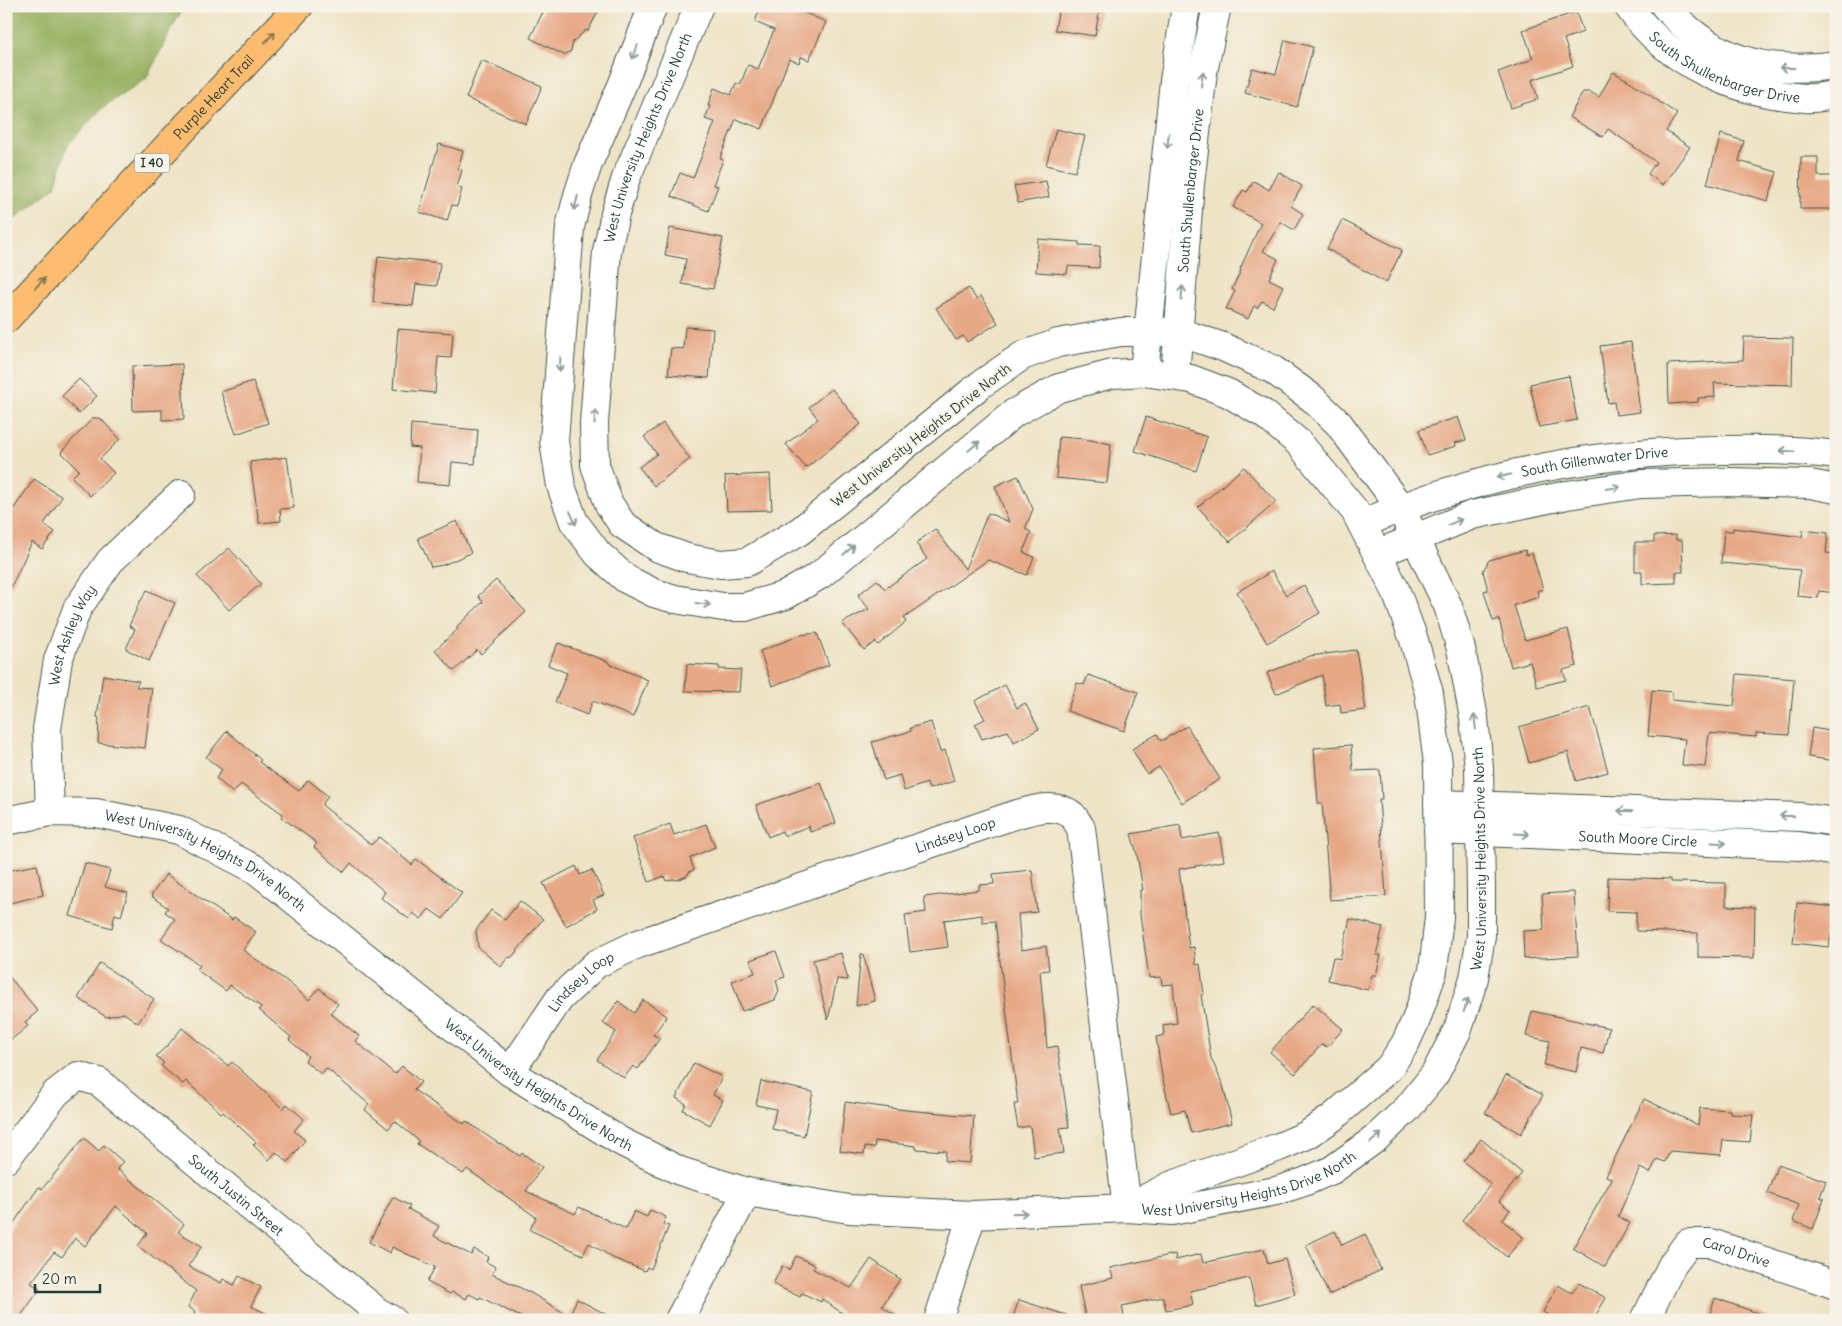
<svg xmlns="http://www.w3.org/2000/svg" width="1842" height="1326" font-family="Delius,sans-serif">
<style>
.forest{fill:#98b162;stroke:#5c774b}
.building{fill:#e7a886}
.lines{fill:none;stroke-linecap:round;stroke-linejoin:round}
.minor-casing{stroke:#3e564a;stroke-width:30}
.highway-casing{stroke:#3e564a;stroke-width:30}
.minor{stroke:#fff;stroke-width:28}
.highway{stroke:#febc70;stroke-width:28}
.oneway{stroke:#83764f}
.oneway2{stroke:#8f9e9a}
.labels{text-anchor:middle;stroke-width:4.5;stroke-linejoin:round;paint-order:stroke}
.shield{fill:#f7f3e8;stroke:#60746a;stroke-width:1}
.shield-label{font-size:12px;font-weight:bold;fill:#1f3d34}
.street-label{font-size:14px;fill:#1f3d34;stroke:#f7f3e8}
</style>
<rect width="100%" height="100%" fill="#f7f3e8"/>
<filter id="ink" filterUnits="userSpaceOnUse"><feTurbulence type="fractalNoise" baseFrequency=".02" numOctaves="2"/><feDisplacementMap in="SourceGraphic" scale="10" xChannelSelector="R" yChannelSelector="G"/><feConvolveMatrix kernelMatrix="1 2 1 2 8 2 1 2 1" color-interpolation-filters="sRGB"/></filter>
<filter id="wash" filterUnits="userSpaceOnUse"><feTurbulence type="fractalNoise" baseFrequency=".0096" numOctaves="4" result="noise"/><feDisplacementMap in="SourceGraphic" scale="20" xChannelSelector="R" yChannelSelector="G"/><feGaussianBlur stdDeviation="1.12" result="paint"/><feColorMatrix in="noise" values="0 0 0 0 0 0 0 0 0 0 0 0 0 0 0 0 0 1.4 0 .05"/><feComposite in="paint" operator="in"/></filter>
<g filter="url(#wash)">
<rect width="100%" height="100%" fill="#eee3c5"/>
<!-- forest -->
<polygon class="forest" points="6,6 185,6 175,22 146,79 103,107 67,146 55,187 6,226"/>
<g id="blocks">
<!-- building -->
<g class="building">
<polygon points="546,6 601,6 588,31 586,30 573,42 571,51 564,55 530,38"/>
<polygon points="761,6 789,6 826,22 809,60 801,57 799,63 789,59 762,129 736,119 720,158 723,160 713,185 718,186 708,211 671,196 680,173 693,178 715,122 705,119 710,106 708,106 714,88 731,95 736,83 740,85 748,65 758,69 774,30 755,22"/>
<polygon points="1059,6 1100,6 1095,36 1055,30"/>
<polygon points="1576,12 1583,32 1564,39 1573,66 1532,80 1538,99 1511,108 1498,72 1533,59 1523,30"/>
<polygon points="1285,40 1313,47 1297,107 1245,93 1252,68 1276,74"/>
<polygon points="481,60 542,86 526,124 466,98"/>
<polygon points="1613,72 1631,82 1677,114 1666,131 1690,147 1663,185 1648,174 1656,162 1608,129 1603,137 1569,117 1583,92 1590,92 1599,97"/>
<polygon points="1056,129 1085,136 1075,172 1046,165"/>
<polygon points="1721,134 1744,141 1739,161 1777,172 1768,201 1707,184"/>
<polygon points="439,144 463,151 458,169 462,170 457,187 462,189 457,206 452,205 447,221 419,212"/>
<polygon points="1801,157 1818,157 1818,176 1836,176 1836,209 1800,209"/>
<polygon points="1279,172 1302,186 1291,206 1303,214 1294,230 1281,222 1263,251 1278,259 1269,279 1283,286 1273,307 1262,301 1257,308 1254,306 1248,319 1226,309 1235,291 1232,289 1241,270 1240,269 1261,223 1233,207 1243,190 1247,192 1254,181 1269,190"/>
<polygon points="1046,181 1049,197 1018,203 1014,186"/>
<polygon points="1342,220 1402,250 1386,283 1327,249"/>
<polygon points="670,228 723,238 713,289 682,284 686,259 665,255"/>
<polygon points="1038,239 1079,242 1079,245 1100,246 1099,268 1068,266 1067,274 1036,272"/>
<polygon points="378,256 440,263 437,286 416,284 413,306 373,302"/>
<polygon points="969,288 976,299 981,296 998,323 967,342 963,336 956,340 936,308"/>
<polygon points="685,327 713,329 709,378 668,375 671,348 683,349"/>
<polygon points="398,329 453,333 451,358 438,357 435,393 393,389"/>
<polygon points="1744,337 1793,338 1792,385 1714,383 1715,397 1698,398 1698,402 1669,404 1668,364 1743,360"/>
<polygon points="1631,342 1640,412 1616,415 1614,402 1608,403 1600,346"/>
<polygon points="182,364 184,419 162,420 162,410 133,411 132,366"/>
<polygon points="1569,376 1577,420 1539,427 1530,384"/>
<polygon points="79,379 97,396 79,414 62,396"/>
<polygon points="253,381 268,423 236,434 221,392"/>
<polygon points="832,389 861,424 806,468 786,444 818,419 809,407"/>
<polygon points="1146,417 1207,437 1196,471 1135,451"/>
<polygon points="1458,417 1466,440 1455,443 1456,446 1427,455 1419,430"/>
<polygon points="93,418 100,418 120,439 100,459 114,473 90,496 72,477 79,470 61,452"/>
<polygon points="663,423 690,459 654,486 639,467 657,454 644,437"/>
<polygon points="411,424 478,430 475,464 452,462 450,485 417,482 420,448 410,447"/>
<polygon points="1059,437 1085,439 1111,444 1107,483 1056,478"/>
<polygon points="287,457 294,508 280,509 281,521 259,523 250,462"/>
<polygon points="1244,467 1276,502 1230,542 1198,507"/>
<polygon points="770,474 772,510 727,511 725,476"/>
<polygon points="1018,476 1033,509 1025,529 1031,532 1023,552 1034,557 1027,575 988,560 904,618 906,622 878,645 875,642 864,650 842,623 869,609 858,595 877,580 885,589 927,559 916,543 935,529 965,569 988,513 1009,522 995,486"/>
<polygon points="34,479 62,497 44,524 55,532 42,549 32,542 6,598 6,520"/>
<polygon points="457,521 471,553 443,565 431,567 418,538"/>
<polygon points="1733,528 1802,537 1803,530 1828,533 1826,553 1836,554 1836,593 1819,591 1818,598 1797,596 1800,570 1721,563 1724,531 1733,531"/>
<polygon points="1676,535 1676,540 1682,540 1683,572 1676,572 1676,583 1642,584 1642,571 1635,571 1635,542 1654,542 1654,536"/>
<polygon points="229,548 261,584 229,610 197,576"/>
<polygon points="1525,550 1526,555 1532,553 1543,589 1537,591 1539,597 1514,605 1525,640 1568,629 1577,666 1563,670 1566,680 1537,687 1530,662 1511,667 1499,619 1493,621 1484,591 1488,590 1483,571 1489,560"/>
<polygon points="1272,571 1286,595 1304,585 1320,613 1267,643 1237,592"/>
<polygon points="496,580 526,612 481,654 477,650 454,671 435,650 458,629 456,627 483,602 478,596"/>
<polygon points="147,590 175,603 149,661 126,649 135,629 129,626 140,601 141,601"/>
<polygon points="817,633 829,665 772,686 760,651 801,635"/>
<polygon points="558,643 609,662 609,664 648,680 633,717 593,701 587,715 555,702 567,673 548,665"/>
<polygon points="1356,650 1366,710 1341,713 1340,704 1326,706 1322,675 1276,694 1267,673 1310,656"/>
<polygon points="687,664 719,666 719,669 741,670 739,692 685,691"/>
<polygon points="1737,674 1794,679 1789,735 1756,733 1756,737 1709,733 1705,767 1682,765 1685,739 1648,736 1652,690 1672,692 1672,700 1734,706"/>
<polygon points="103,675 139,681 136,687 152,688 145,748 98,743 99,718 97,717"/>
<polygon points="1088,675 1138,692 1124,731 1067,711 1077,683 1084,685"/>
<polygon points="1005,685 1017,708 1025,703 1039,729 1014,742 1008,731 982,739 975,724 985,719 975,701"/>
<polygon points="1590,707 1608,772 1576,781 1568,752 1529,763 1519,727"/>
<polygon points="931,722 940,752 945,750 954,781 929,789 927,783 904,791 900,775 884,780 872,742 911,731 910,728"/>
<polygon points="1187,726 1220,779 1182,803 1159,767 1147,774 1132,749 1157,734 1161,741"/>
<polygon points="1812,728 1836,732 1836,761 1808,757"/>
<polygon points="227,731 261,760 259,762 299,791 308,780 328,796 322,805 371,845 379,837 412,865 416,859 462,893 443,919 429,909 421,919 413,913 409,919 381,898 385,892 351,863 344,872 314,847 317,843 281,817 283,814 241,784 233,793 216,778 222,770 206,757"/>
<polygon points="1351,745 1353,771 1380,770 1382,799 1379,799 1386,896 1330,900 1322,803 1318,803 1314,748"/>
<polygon points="821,783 836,823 810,832 809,826 784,836 782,831 768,837 756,805"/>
<polygon points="670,824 674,835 706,824 715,847 690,858 694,870 689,872 687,876 677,880 673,879 666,881 664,876 649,882 633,838"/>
<polygon points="1180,825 1182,840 1219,833 1224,861 1179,869 1189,948 1194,947 1196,965 1200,964 1204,994 1201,995 1211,1058 1223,1085 1232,1123 1191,1133 1185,1110 1171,1113 1162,1076 1156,1037 1164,1035 1163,1025 1177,1023 1173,984 1162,985 1161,977 1149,978 1140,915 1140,890 1143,890 1137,854 1131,834"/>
<polygon points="85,863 110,870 105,887 128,893 121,916 115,914 112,928 70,916"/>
<polygon points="37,865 43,895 6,904 6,871"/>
<polygon points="576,866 580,875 592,870 604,895 593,900 597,909 566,926 543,883"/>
<polygon points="1032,870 1037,912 1018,914 1021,950 1046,946 1049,970 1040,971 1047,1048 1057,1046 1069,1127 1060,1128 1064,1153 1034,1157 1030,1126 1018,1128 1014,1104 1018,1104 995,921 982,922 982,915 944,920 948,947 910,952 905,915 926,912 924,897 979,890 979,885 994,884 993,874"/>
<polygon points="166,874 232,920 234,917 256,932 243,950 288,982 309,1000 319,988 338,1004 330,1013 359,1036 355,1041 395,1074 402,1066 421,1082 414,1090 464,1124 466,1121 499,1144 500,1143 520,1156 522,1153 542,1167 526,1191 575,1214 579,1207 626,1229 634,1211 647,1217 650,1210 666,1217 663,1224 669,1226 651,1269 647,1267 645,1271 613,1258 589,1243 583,1255 530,1230 536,1217 467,1169 463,1174 417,1144 419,1141 395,1121 388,1129 365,1110 369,1104 326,1068 321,1074 305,1061 308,1056 289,1040 291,1037 259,1010 261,1007 230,985 226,991 197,970 200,965 161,939 175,919 165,912 168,908 151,896"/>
<polygon points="1608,877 1671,879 1671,882 1726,883 1726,906 1755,907 1754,958 1698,957 1698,933 1636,931 1636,912 1607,911"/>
<polygon points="1574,892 1578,956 1524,959 1523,931 1544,930 1542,894"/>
<polygon points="520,901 543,919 512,957 507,958 501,967 478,947 476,930 491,910 505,920"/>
<polygon points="1797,903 1836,907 1836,937 1831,936 1829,947 1793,943"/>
<polygon points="1350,919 1383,927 1376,955 1381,955 1376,975 1372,975 1368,990 1328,980 1333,957 1340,959"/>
<polygon points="776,951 785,977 776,980 779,991 775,1000 742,1011 732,981 755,973 750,960"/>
<polygon points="841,953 848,980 837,979 828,1020 813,960"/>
<polygon points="861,954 863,954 875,1001 856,1006"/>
<polygon points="100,963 154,999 138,1023 124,1013 106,1017 78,998"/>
<polygon points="6,973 38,1011 25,1022 28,1026 6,1044"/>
<polygon points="643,1000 667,1016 653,1035 660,1038 638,1069 633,1066 624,1078 597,1060 616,1032 603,1023 618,1001 634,1013"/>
<polygon points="1313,1004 1343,1029 1327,1047 1322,1044 1295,1074 1270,1052"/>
<polygon points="1532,1011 1609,1028 1603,1053 1581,1048 1576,1072 1544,1065 1550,1041 1526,1036"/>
<polygon points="182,1028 228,1066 232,1062 283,1109 287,1104 304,1119 294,1131 305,1140 288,1162 276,1152 269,1160 253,1145 256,1142 223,1112 221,1113 186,1081 183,1084 161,1066 164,1063 156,1056 168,1045"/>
<polygon points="694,1063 722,1077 713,1095 723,1100 710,1125 683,1110 686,1104 676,1098"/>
<polygon points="1506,1075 1543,1095 1521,1134 1485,1113"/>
<polygon points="761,1081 813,1092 804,1136 772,1129 776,1109 756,1105"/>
<polygon points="1644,1099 1698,1125 1700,1108 1730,1110 1730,1114 1753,1115 1750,1142 1723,1140 1721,1155 1670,1151 1665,1162 1657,1159 1650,1173 1640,1168 1618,1216 1630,1223 1605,1267 1573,1248 1612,1179 1606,1176"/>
<polygon points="845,1102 906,1110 974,1116 970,1163 945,1161 946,1151 916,1149 916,1146 875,1141 874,1148 865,1147 864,1154 840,1151"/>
<polygon points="84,1138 99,1151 104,1145 123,1162 117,1169 184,1224 178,1232 202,1246 188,1266 221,1283 223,1279 234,1285 239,1276 261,1287 251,1306 280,1320 206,1320 194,1314 195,1311 188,1307 196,1291 138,1246 147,1233 116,1206 85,1246 75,1238 62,1257 54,1252 31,1283 40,1289 18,1320 6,1320 6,1234 39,1187 42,1189"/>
<polygon points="1481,1139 1522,1173 1499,1201 1510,1210 1502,1220 1523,1237 1507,1257 1462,1220 1491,1184 1463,1161"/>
<polygon points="1778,1164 1826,1181 1820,1197 1824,1199 1813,1229 1793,1221 1799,1205 1767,1193"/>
<polygon points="393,1197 410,1206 408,1209 439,1226 434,1236 471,1255 474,1249 488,1257 486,1262 496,1267 492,1274 531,1293 569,1316 577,1299 617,1320 527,1320 480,1297 479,1299 469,1294 466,1299 452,1292 450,1294 427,1282 435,1267 392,1247 390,1253 369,1242"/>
<polygon points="1335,1231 1342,1245 1365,1234 1381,1270 1329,1295 1306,1245"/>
<polygon points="1264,1249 1268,1264 1285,1259 1295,1294 1256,1305 1249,1278 1190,1291 1193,1304 1188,1306 1166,1310 1163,1297 1122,1306 1124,1316 1107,1320 1086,1320 1079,1286 1113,1278 1110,1268 1175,1254 1176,1260 1201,1254 1203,1263"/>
<polygon points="796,1256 815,1265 813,1269 851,1288 871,1259 900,1279 882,1306 902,1320 852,1320 822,1299 821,1302 802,1293 800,1297 773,1284 782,1266 789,1270"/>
<polygon points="1579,1283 1606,1298 1593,1320 1557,1320 1543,1312 1558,1285 1572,1293"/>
<polygon points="1715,1298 1769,1317 1769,1320 1708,1320"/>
<polygon points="1019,1300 1069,1316 1068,1320 1012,1320"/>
</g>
</g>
</g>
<g filter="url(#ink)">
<use href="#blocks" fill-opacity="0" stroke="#3e564a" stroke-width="1"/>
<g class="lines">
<defs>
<g id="minor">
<path id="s1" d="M1628 6C1669 65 1735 93 1805 98 1815 99 1826 96 1836 95"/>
<path d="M1665 6C1711 60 1767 75 1836 65"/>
<polyline points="1144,372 1174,81 1186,6"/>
<path id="s2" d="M1175 376 1190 184 1203 72 1217 6"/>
<path id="s3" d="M1362 524C1476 474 1598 451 1722 450 1760 449 1799 450 1836 455"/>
<polyline points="1377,554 1472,515 1567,495 1641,484 1732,482 1810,484 1836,489"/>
<polyline points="1438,804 1801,817 1836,822"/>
<path id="s4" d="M50 812 47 729 58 660 77 609 110 561 181 494"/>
<path id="s5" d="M6 821 50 812 96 813 179 830 255 869 510 1072 620 1141 680 1171 747 1192 849 1209 972 1215 1127 1208 1172 1211 1276 1191 1304 1182 1332 1170 1375 1139 1407 1109 1435 1074 1458 1029 1474 978 1481 936V891L1479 768 1474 718 1461 649 1448 606 1400 507 1339 424 1312 398 1272 369 1223 347 1179 332H1121L1058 343 1022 356 980 385 800 531 747 562 721 564 687 558 656 547 622 524 609 504 595 465 594 423 607 251 615 214 626 178 699 6"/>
<path id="s6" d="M1438 830 1799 846 1836 852"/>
<path id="s7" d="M510 1072 560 998 596 964 638 944 1014 815C1032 810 1056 802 1072 815 1075 818 1078 824 1081 828L1127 1208 1170 1186 1279 1147 1307 1135 1332 1118 1389 1068 1405 1044 1416 1020 1433 971 1439 917 1438 764 1429 693 1413 637 1395 589 1355 511 1299 443 1264 414 1228 393 1191 379 1144 372 1112 374 1059 388 1014 413 820 575 786 595 745 607H723L675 599 654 593 626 579 598 554 574 522 561 486 554 441 570 227 578 195 588 164 623 83 653 6"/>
<path id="s8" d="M6 1159 56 1093 78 1076 99 1082 378 1312 392 1320"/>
<polyline points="679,1320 747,1192"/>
<polyline points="938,1320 972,1215"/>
<path id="s9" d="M1645 1320 1673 1263 1688 1243H1711L1836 1285"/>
</g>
<g id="highway">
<path id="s10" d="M6 319 299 6"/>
</g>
</defs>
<!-- minor casing -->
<use href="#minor" class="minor-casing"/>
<!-- highway casing -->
<use href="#highway" class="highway-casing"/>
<!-- minor -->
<use href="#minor" class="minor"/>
<!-- highway -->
<use href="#highway" class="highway"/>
</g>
<!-- one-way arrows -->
<defs><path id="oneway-shaft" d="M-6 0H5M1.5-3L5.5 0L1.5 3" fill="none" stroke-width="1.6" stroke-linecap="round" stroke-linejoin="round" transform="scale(1.25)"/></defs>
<g class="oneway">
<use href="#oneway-shaft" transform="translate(270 37) rotate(-47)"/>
<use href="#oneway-shaft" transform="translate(40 283) rotate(-47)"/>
</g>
<g class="oneway2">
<use href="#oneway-shaft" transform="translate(635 52) rotate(111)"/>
<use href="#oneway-shaft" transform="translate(1787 68) rotate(-180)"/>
<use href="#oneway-shaft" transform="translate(1202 79) rotate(-83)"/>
<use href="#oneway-shaft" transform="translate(1168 141) rotate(96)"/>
<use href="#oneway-shaft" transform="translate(576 203) rotate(104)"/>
<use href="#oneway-shaft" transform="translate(1182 293) rotate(-86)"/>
<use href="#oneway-shaft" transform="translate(560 364) rotate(94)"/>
<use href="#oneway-shaft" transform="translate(595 417) rotate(-86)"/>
<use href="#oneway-shaft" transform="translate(974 446) rotate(-40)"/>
<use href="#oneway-shaft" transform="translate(1787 451) rotate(-177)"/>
<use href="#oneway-shaft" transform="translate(1504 476) rotate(166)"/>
<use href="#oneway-shaft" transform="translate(1613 488) rotate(-8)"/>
<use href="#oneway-shaft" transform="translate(573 518) rotate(66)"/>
<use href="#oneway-shaft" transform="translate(1455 522) rotate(-22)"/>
<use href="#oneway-shaft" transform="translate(849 550) rotate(-40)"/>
<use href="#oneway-shaft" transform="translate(703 604) rotate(8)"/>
<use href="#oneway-shaft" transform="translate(1475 722) rotate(-97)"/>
<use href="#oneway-shaft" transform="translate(1625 811) rotate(-178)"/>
<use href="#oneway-shaft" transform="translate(1787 816) rotate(-178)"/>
<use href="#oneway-shaft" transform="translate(1522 834) rotate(3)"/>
<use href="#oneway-shaft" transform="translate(1719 843) rotate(3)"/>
<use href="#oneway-shaft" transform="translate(1466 1005) rotate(-72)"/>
<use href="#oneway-shaft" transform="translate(1376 1138) rotate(-40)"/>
<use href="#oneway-shaft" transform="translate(1020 1213) rotate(-2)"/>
</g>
</g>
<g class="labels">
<!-- shield labels -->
<rect class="shield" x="134.5" y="153.5" width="35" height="19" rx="4"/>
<g class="shield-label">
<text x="152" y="167">I 40</text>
</g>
<!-- street labels -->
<g class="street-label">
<text dy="5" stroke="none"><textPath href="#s1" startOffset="119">South Shullenbarger Drive</textPath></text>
<text dy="5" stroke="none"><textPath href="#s10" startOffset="304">Purple Heart Trail</textPath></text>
<text dy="5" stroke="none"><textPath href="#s5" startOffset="3508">West University Heights Drive North</textPath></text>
<text dy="5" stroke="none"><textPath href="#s2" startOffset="186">South Shullenbarger Drive</textPath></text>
<text transform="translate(921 435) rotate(-38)" y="5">West University Heights Drive North</text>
<text dy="5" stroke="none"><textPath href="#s3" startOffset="242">South Gillenwater Drive</textPath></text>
<text dy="5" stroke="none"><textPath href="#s4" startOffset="181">West Ashley Way</textPath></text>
<text dy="5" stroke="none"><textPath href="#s7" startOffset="521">Lindsey Loop</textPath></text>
<text dy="5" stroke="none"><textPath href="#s6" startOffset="200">South Moore Circle</textPath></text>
<text dy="5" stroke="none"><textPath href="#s5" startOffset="1812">West University Heights Drive North</textPath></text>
<text dy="5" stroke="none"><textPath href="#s5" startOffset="212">West University Heights Drive North</textPath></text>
<text dy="5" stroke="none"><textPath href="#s7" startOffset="116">Lindsey Loop</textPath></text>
<text dy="5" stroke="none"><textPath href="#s5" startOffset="618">West University Heights Drive North</textPath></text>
<text dy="5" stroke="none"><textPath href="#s5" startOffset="1362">West University Heights Drive North</textPath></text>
<text dy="5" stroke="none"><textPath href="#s8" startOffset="310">South Justin Street</textPath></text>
<text dy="5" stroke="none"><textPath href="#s9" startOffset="138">Carol Drive</textPath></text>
</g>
</g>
<!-- margin -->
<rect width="1842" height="1326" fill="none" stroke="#f7f3e8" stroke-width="25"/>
<!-- scale -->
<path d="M35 1284v8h65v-8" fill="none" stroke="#1f3d34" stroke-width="2.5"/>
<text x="42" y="1284" font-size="15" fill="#1f3d34" stroke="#f7f3e8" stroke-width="4" paint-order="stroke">20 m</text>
</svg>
